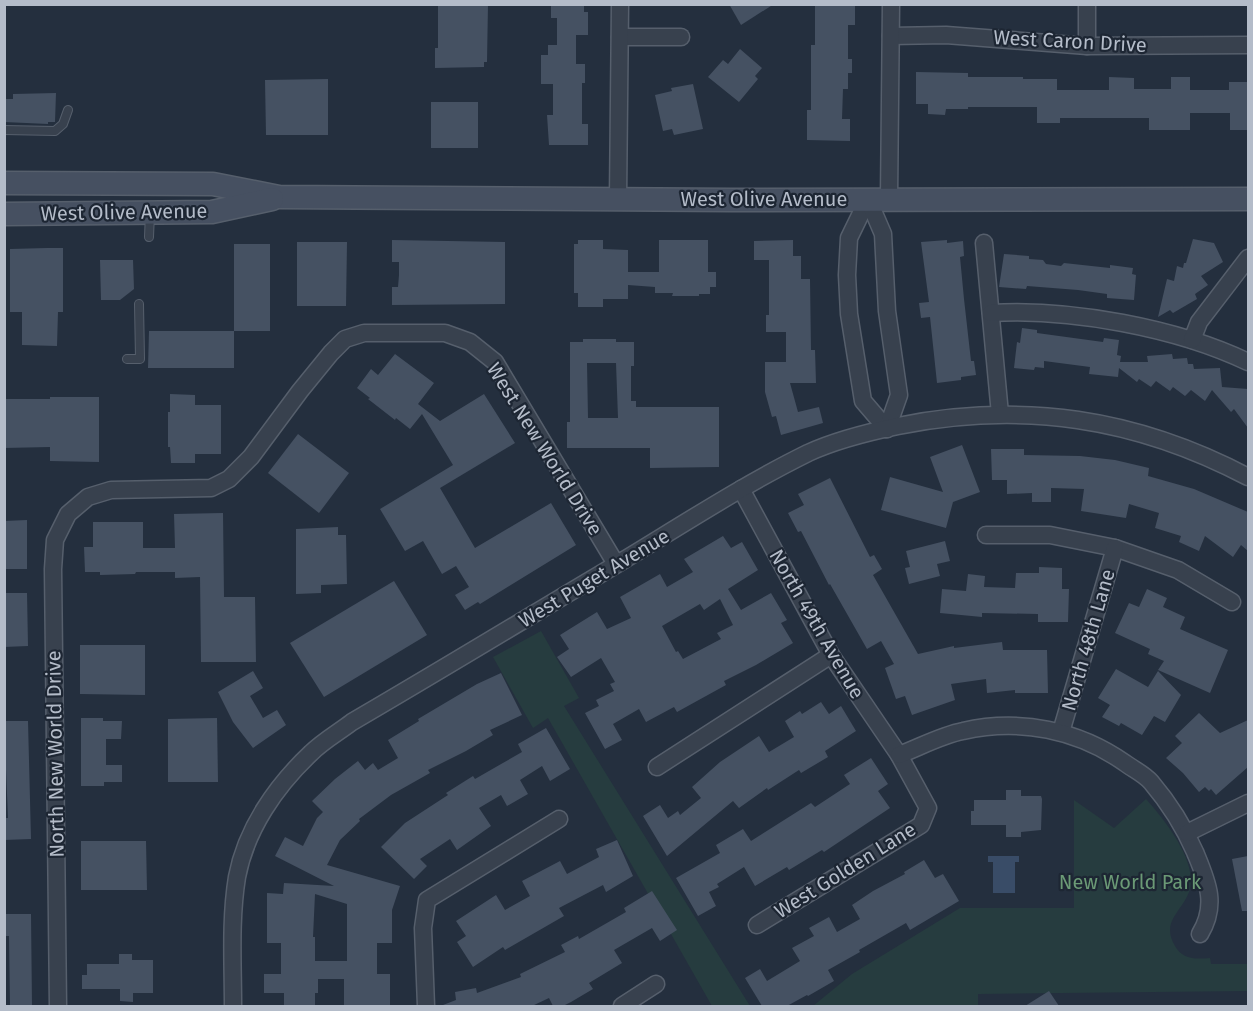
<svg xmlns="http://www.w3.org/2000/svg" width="1253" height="1011" font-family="'Fira Sans',sans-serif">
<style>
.green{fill:#263c3f}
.water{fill:#394c67}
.building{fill:#455162;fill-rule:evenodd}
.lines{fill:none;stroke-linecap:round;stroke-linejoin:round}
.service-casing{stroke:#565f6c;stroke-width:10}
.minor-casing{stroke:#565f6c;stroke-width:19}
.secondary-casing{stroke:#565f6c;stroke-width:25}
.service{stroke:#38414e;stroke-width:8}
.minor{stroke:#38414e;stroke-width:16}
.secondary{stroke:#465061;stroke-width:22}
.labels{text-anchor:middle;stroke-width:4.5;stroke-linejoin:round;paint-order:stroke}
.street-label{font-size:20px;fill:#b4bcc9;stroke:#1d2633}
.park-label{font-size:20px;fill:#6b9a76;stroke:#1d2633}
</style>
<rect width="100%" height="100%" fill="#242f3e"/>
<!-- green -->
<g class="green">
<polygon points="541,631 579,698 564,706 750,1006 712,1006 548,718 533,728 493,657"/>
<path d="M1146 799C1164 819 1189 851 1191 878 1193 909 1155 917 1177 949 1185 960 1198 959 1210 958L1211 964H1248V991L978 994V1006H813L852 974 960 908H1074V800L1114 828Z"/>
</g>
<!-- water -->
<polygon class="water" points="988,856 1019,856 1019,862 1015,862 1015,893 993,893 993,862 988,862"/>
<!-- building -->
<g class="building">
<polygon points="438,4 488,4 487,62 484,62 484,67 435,68 435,48 438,48"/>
<polygon points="551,4 584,4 584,12 588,12 588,35 576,35 576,64 585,64 585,83 582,83 582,124 588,124 588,145 549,145 547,115 553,115 553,84 541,84 541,55 548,55 548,45 557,45 557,18 551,18"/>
<polygon points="729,4 774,4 741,25"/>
<polygon points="815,4 855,4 855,25 848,25 848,59 852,59 852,73 848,73 848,89 843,89 842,119 850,119 850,141 807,140 807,110 811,110 811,45 815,45"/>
<polygon points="740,49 762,68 755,76 758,79 739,102 708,77 723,60 728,64"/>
<polygon points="916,72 968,73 968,77 1023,77 1023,79 1057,79 1057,90 1109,90 1109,77 1134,78 1134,89 1171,89 1171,77 1190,77 1190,90 1229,90 1229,82 1248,82 1248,130 1230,130 1230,113 1190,113 1190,130 1149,130 1149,118 1060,118 1060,123 1037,123 1037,107 968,107 968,109 946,109 945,115 928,114 928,104 916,104"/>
<polygon points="328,79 328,135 266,135 265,80"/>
<polygon points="693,84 703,129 674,135 672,129 663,131 655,95 672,91 671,88"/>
<polygon points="56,93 55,122 48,122 48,124 4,122 4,99 13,99 13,94"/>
<rect x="431" y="102" width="47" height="46"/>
<polygon points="1193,239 1214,243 1223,262 1201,276 1208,285 1195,294 1197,299 1173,313 1170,310 1158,317 1167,279 1174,281 1177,266 1183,268 1184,263 1186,263"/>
<polygon points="392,240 505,242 505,304 392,305 392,287 398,287 399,275 399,262 392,262"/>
<polygon points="578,240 603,240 603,249 628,250 628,272 659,272 659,240 708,240 708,272 716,272 716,287 710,287 710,294 699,294 699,296 672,296 673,293 655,293 655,287 628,285 628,299 603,299 603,307 578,307 578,293 574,293 574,244 578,244"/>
<polygon points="793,240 793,256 801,256 801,279 810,279 811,350 815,350 816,383 790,383 798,412 819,407 823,423 781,435 776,416 772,417 765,392 765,362 786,362 786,332 766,332 766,315 769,315 769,260 754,260 754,241"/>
<polygon points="947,240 947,243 963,241 964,256 960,257 964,299 971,361 974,361 976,375 961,377 961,380 937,383 930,317 921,318 919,303 929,302 921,242"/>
<polygon points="297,242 347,242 346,306 297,306"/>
<rect x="234" y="244" width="36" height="87"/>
<polygon points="47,248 63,248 63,312 58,312 57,346 22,345 22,312 10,312 10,249"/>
<polygon points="1004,254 1029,256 1029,259 1043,260 1046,264 1054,265 1061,266 1064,263 1110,268 1110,265 1133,268 1132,274 1136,275 1134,300 1107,298 1107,294 1078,290 1027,286 1026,289 999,287"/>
<polygon points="100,260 133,260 134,289 120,300 101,300"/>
<polygon points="1022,328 1037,330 1037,333 1103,342 1104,338 1119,340 1117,355 1121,356 1120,362 1148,362 1147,356 1172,354 1173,359 1187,358 1188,364 1193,364 1194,369 1220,368 1222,387 1248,389 1248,428 1234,409 1231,412 1212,390 1205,401 1191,390 1185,396 1173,387 1170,391 1156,381 1151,387 1139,379 1137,382 1119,368 1118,377 1089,374 1090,367 1044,361 1044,368 1035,367 1034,370 1014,368 1017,342 1020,343"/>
<polygon points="149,331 234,331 234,368 148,368"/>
<path d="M583 339H616V342H634V366H631V401H636V407H719V467L650 468V448H567V422H570V342H583ZM587 363H616L618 418H588Z"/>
<polygon points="395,354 434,383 418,404 440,421 484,394 515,443 440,488 475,548 551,503 576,545 480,604 478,602 465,610 455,595 469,587 456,566 442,574 423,541 405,551 380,509 453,465 422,414 410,429 396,418 395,420 368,399 370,398 357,388 371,369 378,375"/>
<polygon points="170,394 195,395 195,405 221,405 221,454 195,454 195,463 171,463 170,447 168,447 168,412 170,412"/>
<polygon points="50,397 99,397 99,462 50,461 50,447 4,448 4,399 50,399"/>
<polygon points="298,434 349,473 319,513 268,473"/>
<polygon points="962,445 980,492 953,502 946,528 881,510 890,477 943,492 930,457"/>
<polygon points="991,449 1024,449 1024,455 1080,456 1115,460 1149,468 1148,476 1194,489 1248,512 1248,551 1241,545 1233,557 1205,536 1199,551 1179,542 1181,536 1155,528 1159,513 1129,504 1126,518 1081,511 1084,489 1051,488 1051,502 1032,502 1032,493 1007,494 1007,480 992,480"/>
<polygon points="830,478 870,557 874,555 882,569 873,575 918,654 954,646 954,648 1002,642 1003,650 1047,650 1048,693 1015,693 1015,690 987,693 986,679 951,684 955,700 912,715 905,696 896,699 885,668 894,664 881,641 867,649 830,584 829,585 801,531 798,532 788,513 804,505 798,494"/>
<polygon points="223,513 224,597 255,597 256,662 201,662 200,577 175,578 175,572 136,572 135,574 100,575 100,572 85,572 84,547 93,547 93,522 143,522 143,548 175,548 174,514"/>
<polygon points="27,520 27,569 5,569 4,521"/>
<polygon points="338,527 338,535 346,535 347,584 321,585 321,593 296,594 296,529"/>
<path d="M723 536 731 548 742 542 758 570 728 589 741 610 771 593 787 620 781 623 793 643 756 665 724 681 726 685 677 712 674 707 646 722 639 709 613 724 622 740 605 749 585 713 599 706 596 700 614 691 610 684 615 682 601 658 571 677 557 657 569 649 560 635 597 612 607 629 631 618 620 597 660 574 667 587 693 572 684 559ZM720 599 733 625 717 633 721 639 683 659 678 651 676 652 662 626 700 604 704 610Z"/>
<polygon points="945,541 950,561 937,564 940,576 909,584 905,568 910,567 906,551"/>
<polygon points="1039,567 1062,568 1062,589 1069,589 1068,622 1038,622 1038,614 982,613 982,617 940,613 942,589 966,591 968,574 985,576 984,587 1015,588 1016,573 1039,573"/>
<polygon points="394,581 427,635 324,697 290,643"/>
<polygon points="1147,589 1167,598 1163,607 1185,617 1180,629 1228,650 1210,693 1158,670 1164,661 1148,654 1150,649 1115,633 1129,603 1139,607"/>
<polygon points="5,593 27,593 28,646 4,647"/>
<polygon points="80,645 145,645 145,695 80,694"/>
<polygon points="1116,669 1148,687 1158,671 1181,695 1165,722 1154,716 1142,735 1121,723 1119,726 1102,717 1110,705 1098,698"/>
<polygon points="253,671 263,688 250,696 263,718 277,710 286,725 253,748 233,722 218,692"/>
<path d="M501 673 522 715 490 730 493 735 466 751 428 770 430 773 391 795 359 819 360 821 340 840 327 865 400 886 392 910V943H377V974H390V1006H344V979H318V993H315V1006H284V993H264V974H281V943H267V893L283 894 284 883 334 886 275 856 285 837 303 846 317 818 323 812 312 801 335 779 358 761 365 770 373 763 378 770 398 758 388 740 419 721 418 719 477 684ZM315 894 347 904V961H315V937H313Z"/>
<polygon points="821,702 829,714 841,706 856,731 825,751 828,757 801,773 799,770 768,790 767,788 739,808 733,801 667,856 643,816 660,805 668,818 678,811 680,815 701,798 692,787 720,762 759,736 769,752 794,737 785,721 800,711 802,714"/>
<polygon points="1199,713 1220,733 1248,720 1248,767 1216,795 1211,789 1209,791 1205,787 1199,792 1183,773 1166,758 1182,743 1175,736"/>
<polygon points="81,718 103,718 103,721 122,721 121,739 106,739 106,765 122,765 122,782 104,782 104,786 81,786"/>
<polygon points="217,718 218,782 168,782 168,719"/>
<polygon points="4,721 28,721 31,839 4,840 4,818 8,818"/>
<polygon points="546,728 570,769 550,781 542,766 520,780 528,794 507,806 501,795 479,808 491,826 457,850 450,839 420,859 427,866 414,879 381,847 405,823 448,795 446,793 473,776 475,779 522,752 518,744"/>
<polygon points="871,758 888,784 878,791 890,808 824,852 822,850 789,870 787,867 755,886 744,867 717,884 719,887 709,892 716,906 698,916 676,878 720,853 716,845 743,829 751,841 811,803 815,807 850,784 844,775"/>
<polygon points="1006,790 1021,790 1021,796 1041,796 1042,799 1041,830 1021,832 1021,837 1006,837 1006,825 971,825 971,811 974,811 974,800 1006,800"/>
<polygon points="617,840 633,876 606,892 603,885 559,908 564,916 505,950 503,947 473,967 457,942 466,936 456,921 496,895 505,910 530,896 522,881 560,861 567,874 599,857 596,849"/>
<polygon points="81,841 146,841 147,890 81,890"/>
<polygon points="1248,856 1248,911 1242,911 1232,859"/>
<polygon points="924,860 935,878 943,874 959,901 910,930 906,923 859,950 860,952 828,970 834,981 808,996 807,995 787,1006 762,1006 745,978 760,969 767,981 800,961 792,948 814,936 809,928 829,917 837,932 860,919 852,905 873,891 905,874 904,872"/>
<polygon points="652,891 677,930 660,941 652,928 614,950 622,963 589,983 593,989 571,1002 563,1006 553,1006 549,998 532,1006 444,1006 443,1005 456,1000 455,992 476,988 477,993 521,977 520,974 565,952 561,945 578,936 579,939 626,912 624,908"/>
<polygon points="4,914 31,914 32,1006 10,1006 9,936 4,936"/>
<polygon points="119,954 132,954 132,960 153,960 153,993 133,993 133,1002 120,1001 120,989 82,989 82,975 87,975 87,964 119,964"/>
<polygon points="1049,991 1059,1006 1025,1006"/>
</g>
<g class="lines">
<defs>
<g id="service">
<polyline points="4,130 55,131 63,124 68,110"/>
<polyline points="149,237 150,213"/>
<polyline points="127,359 140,359 139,304"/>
</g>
<g id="minor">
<polyline points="891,36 946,35 1087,46 1248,45"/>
<polyline points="620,37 681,37"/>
<polyline points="1087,46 1087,4"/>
<polyline points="889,198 891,4"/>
<polyline points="618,199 620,4"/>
<polyline points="868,199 849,238 847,275 849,314 863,401 887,429"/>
<polyline points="868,199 883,234 887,311 899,395 887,429"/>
<polyline points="984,243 1000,414"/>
<path d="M991 313C1069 308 1177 328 1248 362"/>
<polyline points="1192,340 1199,322 1248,258"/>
<polyline points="741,489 831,655 899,755 928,808 921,825 757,925"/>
<polyline points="986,535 1050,535 1115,548 1178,570 1232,602"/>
<polyline points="1061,732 1115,548"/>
<path d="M899 755C920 747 942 735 963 731 1020 718 1078 730 1125 763 1133 769 1144 774 1151 782 1168 802 1184 827 1195 852 1207 881 1218 904 1200 934"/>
<polyline points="657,767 831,655"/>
<polyline points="1187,833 1248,803"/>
<polyline points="58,1006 53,569 55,540 68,514 88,497 111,490 211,488 229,479 251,457 300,391 331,353 345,339 364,333 445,333 470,342 495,362 616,564"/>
<path d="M233 1006C233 964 230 920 237 877 246 829 276 786 311 753 323 741 339 732 352 722 443 669 533 614 624 560 685 523 745 484 808 453 836 440 869 432 898 426 1023 401 1136 418 1248 477"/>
<polyline points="426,1006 423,928 427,900 559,819"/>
<polyline points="622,1006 656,984"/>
</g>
<g id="secondary">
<polyline points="4,183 213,184 279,197 732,200 1248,199"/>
<polyline points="4,214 212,212 272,199"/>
</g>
</defs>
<!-- service casing -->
<use href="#service" class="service-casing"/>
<!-- minor casing -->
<use href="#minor" class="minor-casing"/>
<!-- secondary casing -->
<use href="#secondary" class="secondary-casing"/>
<!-- service -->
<use href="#service" class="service"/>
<!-- minor -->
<use href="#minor" class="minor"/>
<!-- secondary -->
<use href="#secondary" class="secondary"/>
</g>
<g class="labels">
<!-- street labels -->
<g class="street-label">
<text transform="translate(1070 41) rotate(3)" y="7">West Caron Drive</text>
<text x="764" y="206">West Olive Avenue</text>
<text transform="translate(124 212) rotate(-1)" y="7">West Olive Avenue</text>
<text transform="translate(545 449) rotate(58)" y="7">West New World Drive</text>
<text transform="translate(594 578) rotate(-31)" y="7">West Puget Avenue</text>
<text transform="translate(817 624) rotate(60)" y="7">North 49th Avenue</text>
<text transform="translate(1088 640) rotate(-74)" y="7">North 48th Lane</text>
<text transform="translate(55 754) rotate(-91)" y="7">North New World Drive</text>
<text transform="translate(845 870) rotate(-32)" y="7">West Golden Lane</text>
</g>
<!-- park labels -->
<g class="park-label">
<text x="1130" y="889">New World Park</text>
</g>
</g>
<!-- border -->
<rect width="1253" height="1011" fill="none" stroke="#b4bcc9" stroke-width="12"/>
</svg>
